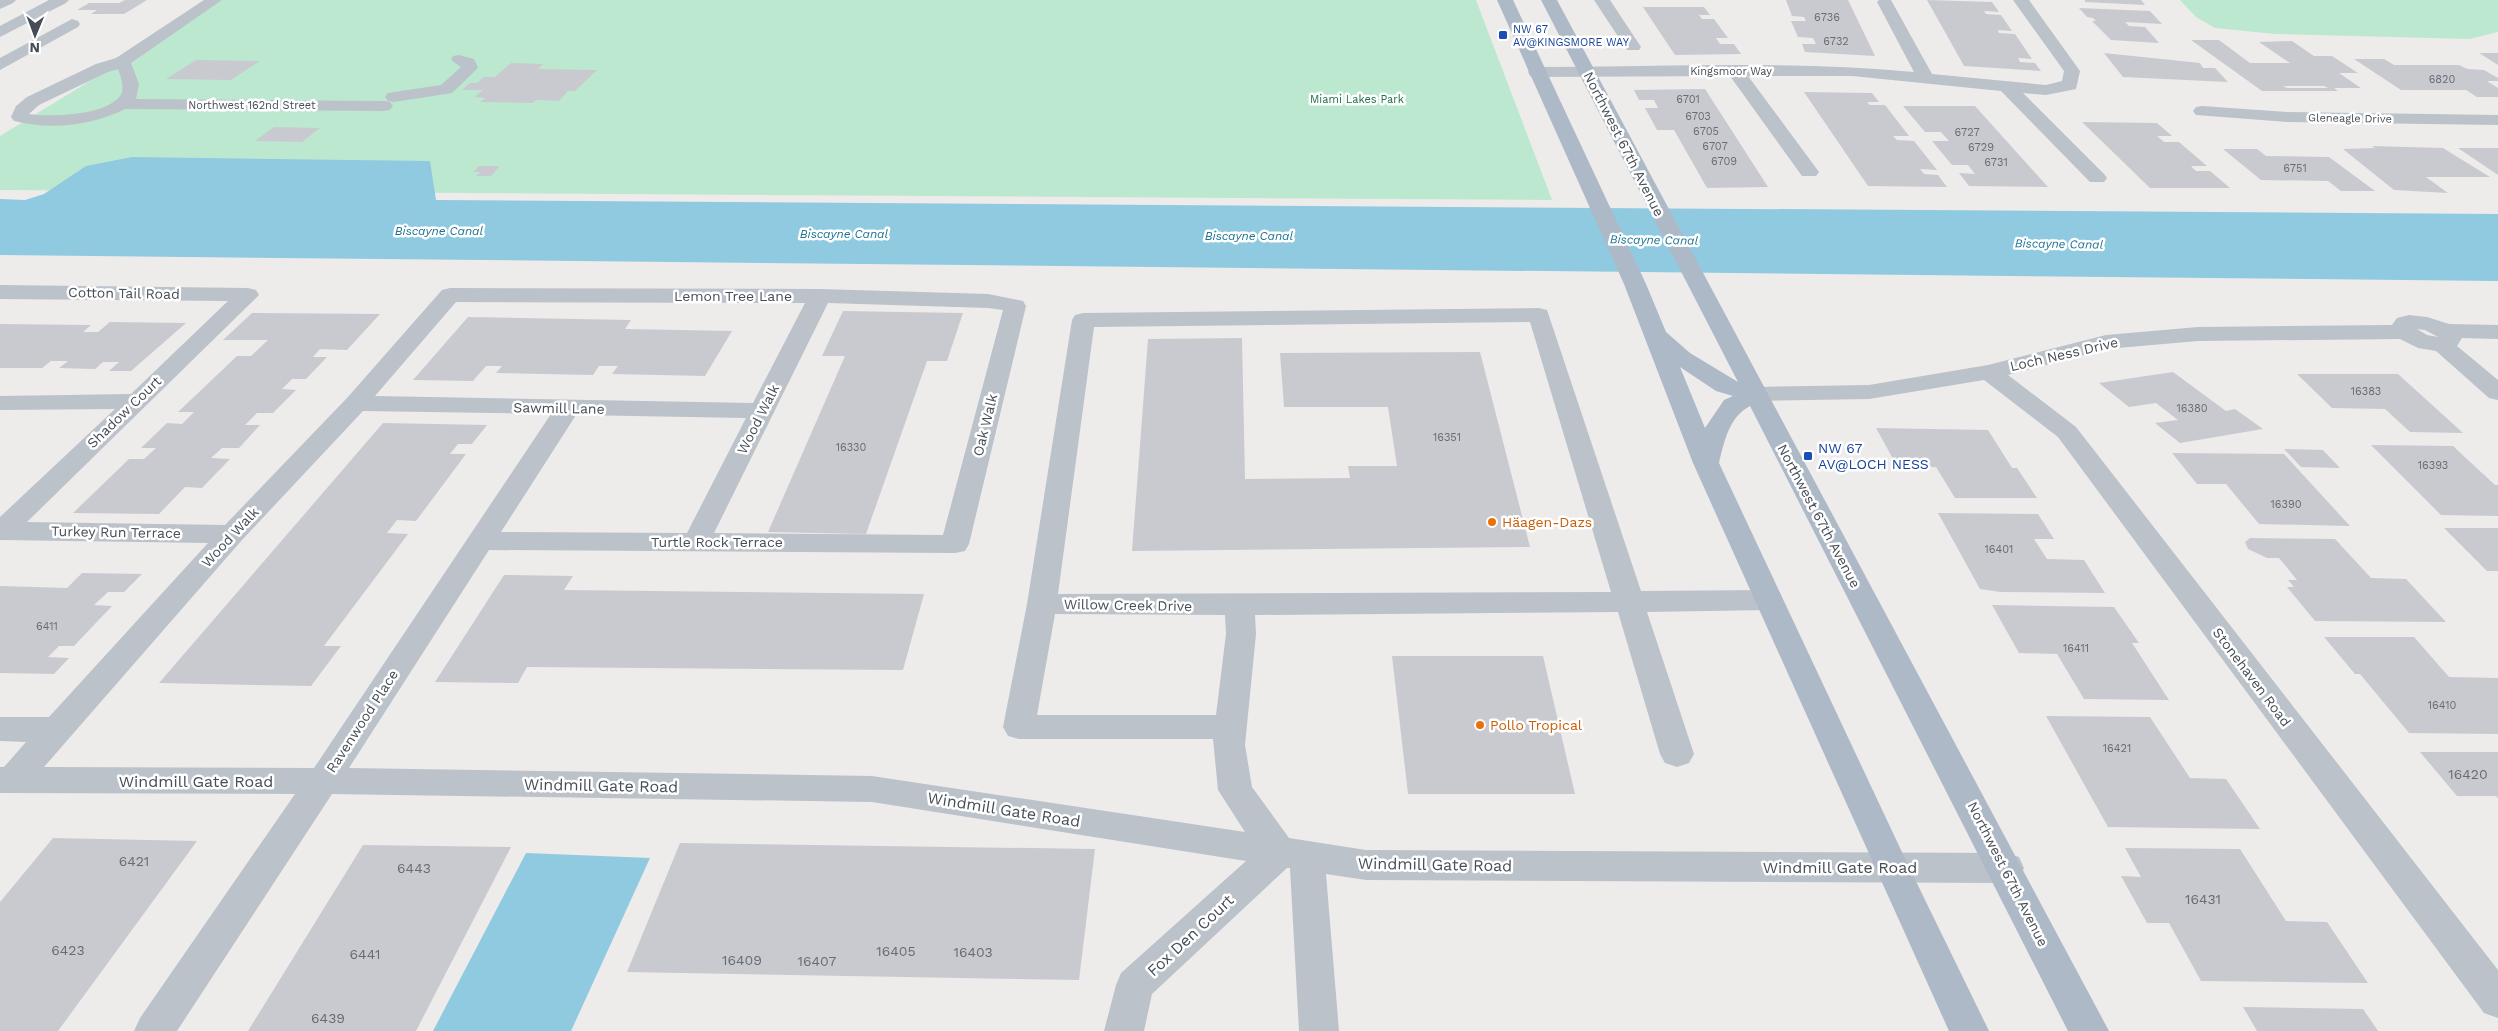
<svg xmlns="http://www.w3.org/2000/svg" width="2498" height="1031" font-family="'Work Sans',sans-serif">
<style>
.green{fill:#bde8d0}
.water{fill:#8fcae0}
.building{fill:#c9cad0;fill-rule:evenodd}
.lines{fill:none;stroke-linecap:round;stroke-linejoin:round}
.minor{fill:#bbc2c9;fill-rule:evenodd}
.major{fill:#aeb9c7;fill-rule:evenodd}
.transit-dot{fill:#1a4fb4;stroke:#fff;stroke-width:2}
.food-dot{fill:#e8710a;stroke:#fff;stroke-width:2}
.labels{text-anchor:middle;stroke-width:5;stroke-linejoin:round;paint-order:stroke}
.number-label{font-size:11px;fill:#676c74}
.far-transit-label{font-size:11px;fill:#164399;stroke:#fff;text-anchor:start}
.far-street-label{font-size:11px;fill:#464d56;stroke:#fff}
.far-park-label{font-size:11px;fill:#206e4b;stroke:#fff}
.far-water-label{font-size:12px;font-style:italic;fill:#1c7393;stroke:#fff}
.street-label{font-size:14px;fill:#464d56;stroke:#fff}
.transit-label{font-size:14px;fill:#164399;stroke:#fff;text-anchor:start}
.food-label{font-size:14px;fill:#c56008;stroke:#fff;text-anchor:start}
.near-number-label{font-size:14px;fill:#676c74}
.near-street-label{font-size:16px;fill:#464d56;stroke:#fff}
</style>
<rect width="100%" height="100%" fill="#eeebeb"/>
<!-- green -->
<g class="green">
<polygon points="222,0 1476,0 1552,200 0,190 0,136"/>
<polygon points="2180,0 2498,0 2498,32 2470,39 2275,34 2215,28 2196,17"/>
</g>
<!-- water -->
<g class="water">
<polygon points="132,157 430,161 436,200 2498,214 2498,281 0,255 0,199 25,200 44,194 86,166"/>
<polygon points="526,853 650,858 571,1031 433,1031"/>
</g>
<!-- building -->
<g class="building">
<polygon points="125,0 147,0 124,14 91,14 97,10 77,10 89,3 119,3"/>
<polygon points="1786,0 1848,0 1875,56 1805,52 1802,44 1816,44 1813,38 1798,37 1791,21 1806,21 1804,17 1792,16"/>
<polygon points="1927,0 1992,2 1999,12 1984,11 1986,14 2001,15 2012,31 1998,30 1999,33 2015,34 2032,59 2018,58 2020,62 2035,63 2041,71 1964,66"/>
<polygon points="2085,0 2141,0 2145,5 2085,2"/>
<polygon points="1643,7 1704,7 1710,15 1699,15 1702,19 1714,19 1728,38 1716,38 1720,44 1734,44 1741,54 1675,55"/>
<polygon points="2079,8 2150,11 2162,24 2125,22 2129,26 2145,27 2159,43 2111,40 2092,21 2096,21 2093,18 2087,17"/>
<path d="M2191 40H2219L2250 63H2290L2259 42 2292 41 2314 56H2332L2358 73H2339L2361 88H2334L2338 91H2262ZM2283 86H2324L2328 88H2287Z"/>
<polygon points="2104,53 2200,63 2203,68 2215,68 2228,82 2123,77"/>
<polygon points="2479,53 2498,53 2498,65"/>
<polygon points="2354,59 2384,59 2394,65 2459,65 2467,69 2484,70 2498,78 2498,81 2487,81 2498,88 2498,97 2477,97 2466,90 2401,90"/>
<polygon points="196,60 260,61 231,80 166,79"/>
<polygon points="511,63 543,64 538,69 597,70 575,91 568,91 559,101 536,100 533,103 480,102 486,98 474,97 483,90 462,90 470,83 477,83 484,77 495,77"/>
<polygon points="1705,89 1768,187 1707,188 1674,130 1657,130 1645,108 1658,108 1654,100 1639,100 1634,90"/>
<polygon points="1804,92 1872,93 1879,102 1867,102 1870,105 1885,105 1909,136 1893,136 1897,140 1914,141 1937,170 1920,169 1924,174 1938,175 1947,187 1868,186"/>
<polygon points="1903,106 1975,106 2048,187 1969,186 1959,173 1975,174 1968,165 1952,165 1932,141 1949,141 1941,132 1925,132"/>
<polygon points="2082,122 2157,123 2172,136 2157,136 2164,142 2179,142 2207,166 2191,166 2196,171 2210,171 2230,188 2150,188"/>
<polygon points="274,127 320,128 302,142 255,141"/>
<polygon points="2372,146 2443,148 2490,177 2426,177 2448,193 2394,190 2343,149 2375,148"/>
<polygon points="2458,148 2498,148 2498,175"/>
<polygon points="2223,149 2257,149 2266,156 2329,157 2375,191 2341,191 2328,181 2261,180"/>
<polygon points="479,166 500,166 491,176 476,176 480,172 473,172"/>
<polygon points="843,311 963,313 947,361 927,361 866,534 768,532 845,356 822,356"/>
<polygon points="252,313 380,314 347,350 320,349 313,357 327,357 306,379 292,379 282,389 296,390 273,413 257,413 245,425 260,425 239,448 222,448 211,458 230,459 202,488 185,487 159,514 73,513 129,459 144,459 156,448 141,448 167,423 182,424 194,412 178,412 237,356 251,356 268,340 223,340"/>
<polygon points="468,317 631,320 625,329 732,331 705,376 612,374 618,366 599,366 593,375 496,373 502,366 486,366 473,381 413,380"/>
<polygon points="110,322 186,323 131,371 109,371 119,362 103,362 95,369 59,368 68,361 51,361 42,368 0,368 0,324 91,325 83,332 98,332"/>
<polygon points="1242,338 1245,479 1350,478 1348,466 1397,466 1388,407 1284,407 1280,353 1480,352 1530,547 1132,551 1148,339"/>
<polygon points="2173,372 2226,411 2235,409 2263,429 2180,443 2155,423 2178,420 2156,403 2129,407 2099,383"/>
<polygon points="2297,374 2398,374 2463,433 2410,432 2385,409 2332,408"/>
<polygon points="383,423 487,425 472,444 458,444 450,454 466,454 416,521 397,520 387,533 408,534 324,646 341,646 311,686 159,683"/>
<polygon points="1876,428 1988,430 2012,468 2017,468 2037,498 1955,498 1936,467 1897,466"/>
<polygon points="2371,445 2453,446 2495,485 2498,485 2498,516 2441,515"/>
<polygon points="2284,449 2323,450 2340,468 2301,467"/>
<polygon points="2172,453 2284,454 2350,526 2259,524 2226,484 2197,484"/>
<polygon points="1938,513 2038,514 2054,539 2034,539 2047,559 2084,560 2105,593 2000,592 1980,589"/>
<polygon points="2444,528 2498,528 2498,571 2487,571"/>
<polygon points="2250,538 2335,539 2371,578 2406,579 2446,622 2315,621 2287,587 2294,587 2288,580 2297,580 2279,558 2267,558 2248,549 2245,542"/>
<polygon points="82,573 142,574 124,592 108,592 94,605 112,606 74,646 59,646 48,657 69,658 54,674 0,673 0,586 67,588"/>
<polygon points="504,575 573,576 564,590 924,594 903,670 527,667 518,683 435,682"/>
<polygon points="1992,605 2114,607 2139,643 2132,643 2169,700 2084,699 2057,654 2019,653"/>
<polygon points="2324,637 2414,637 2449,677 2498,678 2498,734 2409,733 2360,674 2355,674"/>
<polygon points="1392,656 1543,656 1575,794 1408,794"/>
<polygon points="2046,716 2150,717 2190,778 2226,779 2260,829 2108,827"/>
<polygon points="2420,752 2498,752 2498,798 2496,796 2457,796"/>
<polygon points="53,838 197,841 58,1031 0,1031 0,902"/>
<polygon points="680,843 1095,849 1079,980 627,972"/>
<polygon points="363,845 511,847 416,1031 248,1031"/>
<polygon points="2125,848 2240,849 2286,921 2327,922 2368,983 2201,981 2169,923 2147,923 2121,876 2141,877"/>
<polygon points="2243,1007 2363,1009 2378,1031 2257,1031"/>
</g>
<g class="lines">
<!-- minor -->
<g class="minor">
<polygon points="0,0 16,0 13,3 0,9"/>
<polygon points="49,0 69,0 66,3 0,37 0,26"/>
<path d="M204 0H222L131 63 139 84 136 99 384 101 390 102 393 106 390 110 384 111 125 109C91 126 51 130 14 121L11 117 16 106 27 97 96 64 116 58ZM118 69C121 77 125 89 120 96 105 116 51 117 29 114L39 105 108 72Z"/>
<polygon points="1594,0 1610,0 1641,47 1639,50 1627,50"/>
<path d="M1879 0H1891L1932 74 2046 85 2062 81 2064 71 2013 0H2029L2080 71 2076 89 2046 95 2023 93 2104 174 2107 178 2104 182H2090L2001 91 1852 76H1748L1819 172 1816 176H1802L1730 76 1536 77 1530 76 1528 72 1530 68 1536 67C1662 67 1789 60 1914 72L1877 2Z"/>
<polygon points="72,19 78,21 80,24 78,27 0,70 0,58"/>
<polygon points="459,55 474,59 478,68 452,93 394,102 388,101 385,97 388,93 394,92 441,85 461,67 451,60 453,56"/>
<polygon points="2202,106 2287,112 2498,115 2498,125 2287,122 2196,115 2193,111 2196,107"/>
<path d="M0 285 248 288 256 290 259 295 27 522 225 525 347 398 442 290 450 288 820 289 988 294 1023 301 1026 306 969 544 965 551 955 553 489 550 349 768 872 776 1245 832 1218 790 1213 739H1019L1008 736 1003 727 1027 604 1072 320 1075 315 1083 313 1539 308 1547 310 1641 591 1768 590 1778 593 1783 600 1778 607 1768 610 1647 612 1694 754 1689 763 1677 767 1665 763 1660 754 1618 612 1255 615 1256 634 1245 745 1252 787 1289 838 1366 850 2006 853 2019 857 2024 868 2019 879 2006 883 1366 880 1326 874 1339 1031H1299L1290 868H1287L1152 994 1144 1031H1104L1116 985 1121 973 1246 861 872 802 332 794 177 1031H134L140 1018 295 794 0 793V767H4L26 742 0 741V717H49L208 543 0 540V517L115 409 0 410V396L131 394 228 301 0 299ZM456 302 805 303 753 403 375 396ZM828 303 988 308 1003 310 943 535 714 533ZM1530 322 1611 592 1058 594 1094 327ZM363 411 551 414 314 768 44 767 242 540ZM576 415 746 418 687 533 501 532ZM1055 614 1225 615 1226 634 1216 715H1037Z"/>
<path d="M2409 315 2427 317 2449 324 2498 325V339L2462 338 2457 346 2498 380V400L2489 398 2436 351 2418 348 2400 339 2198 341 2106 349 2008 375 2076 427 2498 970V1018L2484 1013 2058 437 1984 380 1869 399 1755 401 1746 399 1743 394 1746 389 1755 387 1869 385 1988 365 2106 335 2198 327 2392 325 2397 318ZM2417 329 2425 330 2438 337 2427 335Z"/>
</g>
<!-- major -->
<path class="major" d="M1497 0H1513L1646 284 1666 332 1690 353 1738 382 1541 0H1557L2109 1031H2068L1750 406C1729 417 1724 442 1719 463L1909 867 1989 1031H1949L1693 463 1624 284ZM1680 367 1716 391 1733 396 1724 400 1705 428Z"/>
</g>
<!-- markers -->
<g class="transit-dot">
<rect x="1498" y="30" width="10" height="10" rx="2.5"/>
<rect x="1803" y="451" width="10" height="10" rx="2.5"/>
</g>
<g class="food-dot">
<circle cx="1492" cy="522" r="5"/>
<circle cx="1480" cy="725" r="5"/>
</g>
<g class="labels">
<!-- number labels -->
<g class="number-label">
<text x="1827" y="21">6736</text>
<text x="1836" y="45">6732</text>
<text x="2442" y="83">6820</text>
<text x="1688" y="103">6701</text>
<text x="1698" y="120">6703</text>
<text x="1706" y="135">6705</text>
<text x="1967" y="136">6727</text>
<text x="1715" y="150">6707</text>
<text x="1981" y="151">6729</text>
<text x="1724" y="165">6709</text>
<text x="1996" y="166">6731</text>
<text x="2295" y="172">6751</text>
<text x="2366" y="395">16383</text>
<text x="2192" y="412">16380</text>
<text x="1447" y="441">16351</text>
<text x="851" y="451">16330</text>
<text x="2433" y="469">16393</text>
<text x="2286" y="508">16390</text>
<text x="1999" y="553">16401</text>
<text x="47" y="630">6411</text>
<text x="2076" y="652">16411</text>
<text x="2442" y="709">16410</text>
<text x="2117" y="752">16421</text>
</g>
<!-- far-transit labels -->
<g class="far-transit-label">
<text x="1513" y="33">NW 67<tspan x="1513" dy="13">AV@KINGSMORE WAY</tspan></text>
</g>
<!-- far-street labels -->
<g class="far-street-label">
<text x="1731" y="75">Kingsmoor Way</text>
<text x="252" y="109">Northwest 162nd Street</text>
<text transform="translate(2350 118) rotate(1)" y="4">Gleneagle Drive</text>
</g>
<!-- far-park labels -->
<g class="far-park-label">
<text x="1357" y="103">Miami Lakes Park</text>
</g>
<!-- far-water labels -->
<g class="far-water-label">
<text x="439" y="235">Biscayne Canal</text>
<text x="844" y="238">Biscayne Canal</text>
<text x="1249" y="240">Biscayne Canal</text>
<text transform="translate(1654 240) rotate(1)" y="4">Biscayne Canal</text>
<text transform="translate(2059 244) rotate(1)" y="4">Biscayne Canal</text>
</g>
<!-- street labels -->
<g class="street-label">
<text transform="translate(1624 144) rotate(63)" y="5">Northwest 67th Avenue</text>
<text transform="translate(124 293) rotate(1)" y="5">Cotton Tail Road</text>
<text x="733" y="301">Lemon Tree Lane</text>
<text transform="translate(2064 354) rotate(-13)" y="5">Loch Ness Drive</text>
<text transform="translate(559 408) rotate(1)" y="5">Sawmill Lane</text>
<text transform="translate(124 412) rotate(-44)" y="5">Shadow Court</text>
<text transform="translate(758 419) rotate(-63)" y="5">Wood Walk</text>
<text transform="translate(985 425) rotate(-76)" y="5">Oak Walk</text>
<text transform="translate(1819 516) rotate(62)" y="5">Northwest 67th Avenue</text>
<text transform="translate(116 532) rotate(1)" y="5">Turkey Run Terrace</text>
<text transform="translate(230 537) rotate(-47)" y="5">Wood Walk</text>
<text x="717" y="547">Turtle Rock Terrace</text>
<text transform="translate(1128 605) rotate(1)" y="5">Willow Creek Drive</text>
<text transform="translate(2252 677) rotate(53)" y="5">Stonehaven Road</text>
<text transform="translate(362 721) rotate(-57)" y="5">Ravenwood Place</text>
<text transform="translate(2008 874) rotate(63)" y="5">Northwest 67th Avenue</text>
</g>
<!-- transit labels -->
<g class="transit-label">
<text x="1818" y="453">NW 67<tspan x="1818" dy="16">AV@LOCH NESS</tspan></text>
</g>
<!-- food labels -->
<g class="food-label">
<text x="1502" y="527">Häagen-Dazs</text>
<text x="1490" y="730">Pollo Tropical</text>
</g>
<!-- near-number labels -->
<g class="near-number-label">
<text x="2468" y="779">16420</text>
<text x="134" y="866">6421</text>
<text x="414" y="873">6443</text>
<text x="2203" y="904">16431</text>
<text x="68" y="955">6423</text>
<text x="896" y="956">16405</text>
<text x="973" y="957">16403</text>
<text x="365" y="959">6441</text>
<text x="742" y="965">16409</text>
<text x="817" y="966">16407</text>
<text x="328" y="1023">6439</text>
</g>
<!-- near-street labels -->
<g class="near-street-label">
<text x="196" y="787">Windmill Gate Road</text>
<text transform="translate(601 785) rotate(1)" y="6">Windmill Gate Road</text>
<text transform="translate(1004 809) rotate(9)" y="6">Windmill Gate Road</text>
<text transform="translate(1435 864) rotate(1)" y="6">Windmill Gate Road</text>
<text x="1840" y="873">Windmill Gate Road</text>
<text transform="translate(1190 935) rotate(-43)" y="6">Fox Den Court</text>
</g>
</g>
<!-- north arrow -->
<g transform="translate(35 35) rotate(181)" stroke="#ffffff" stroke-width="4" paint-order="stroke">
<path d="M0-4L9 19L0 12L-9 19Z" fill="#464d56"/>
<text y="-8" font-size="14" font-weight="bold" text-anchor="middle" fill="#464d56">N</text>
</g>
</svg>
